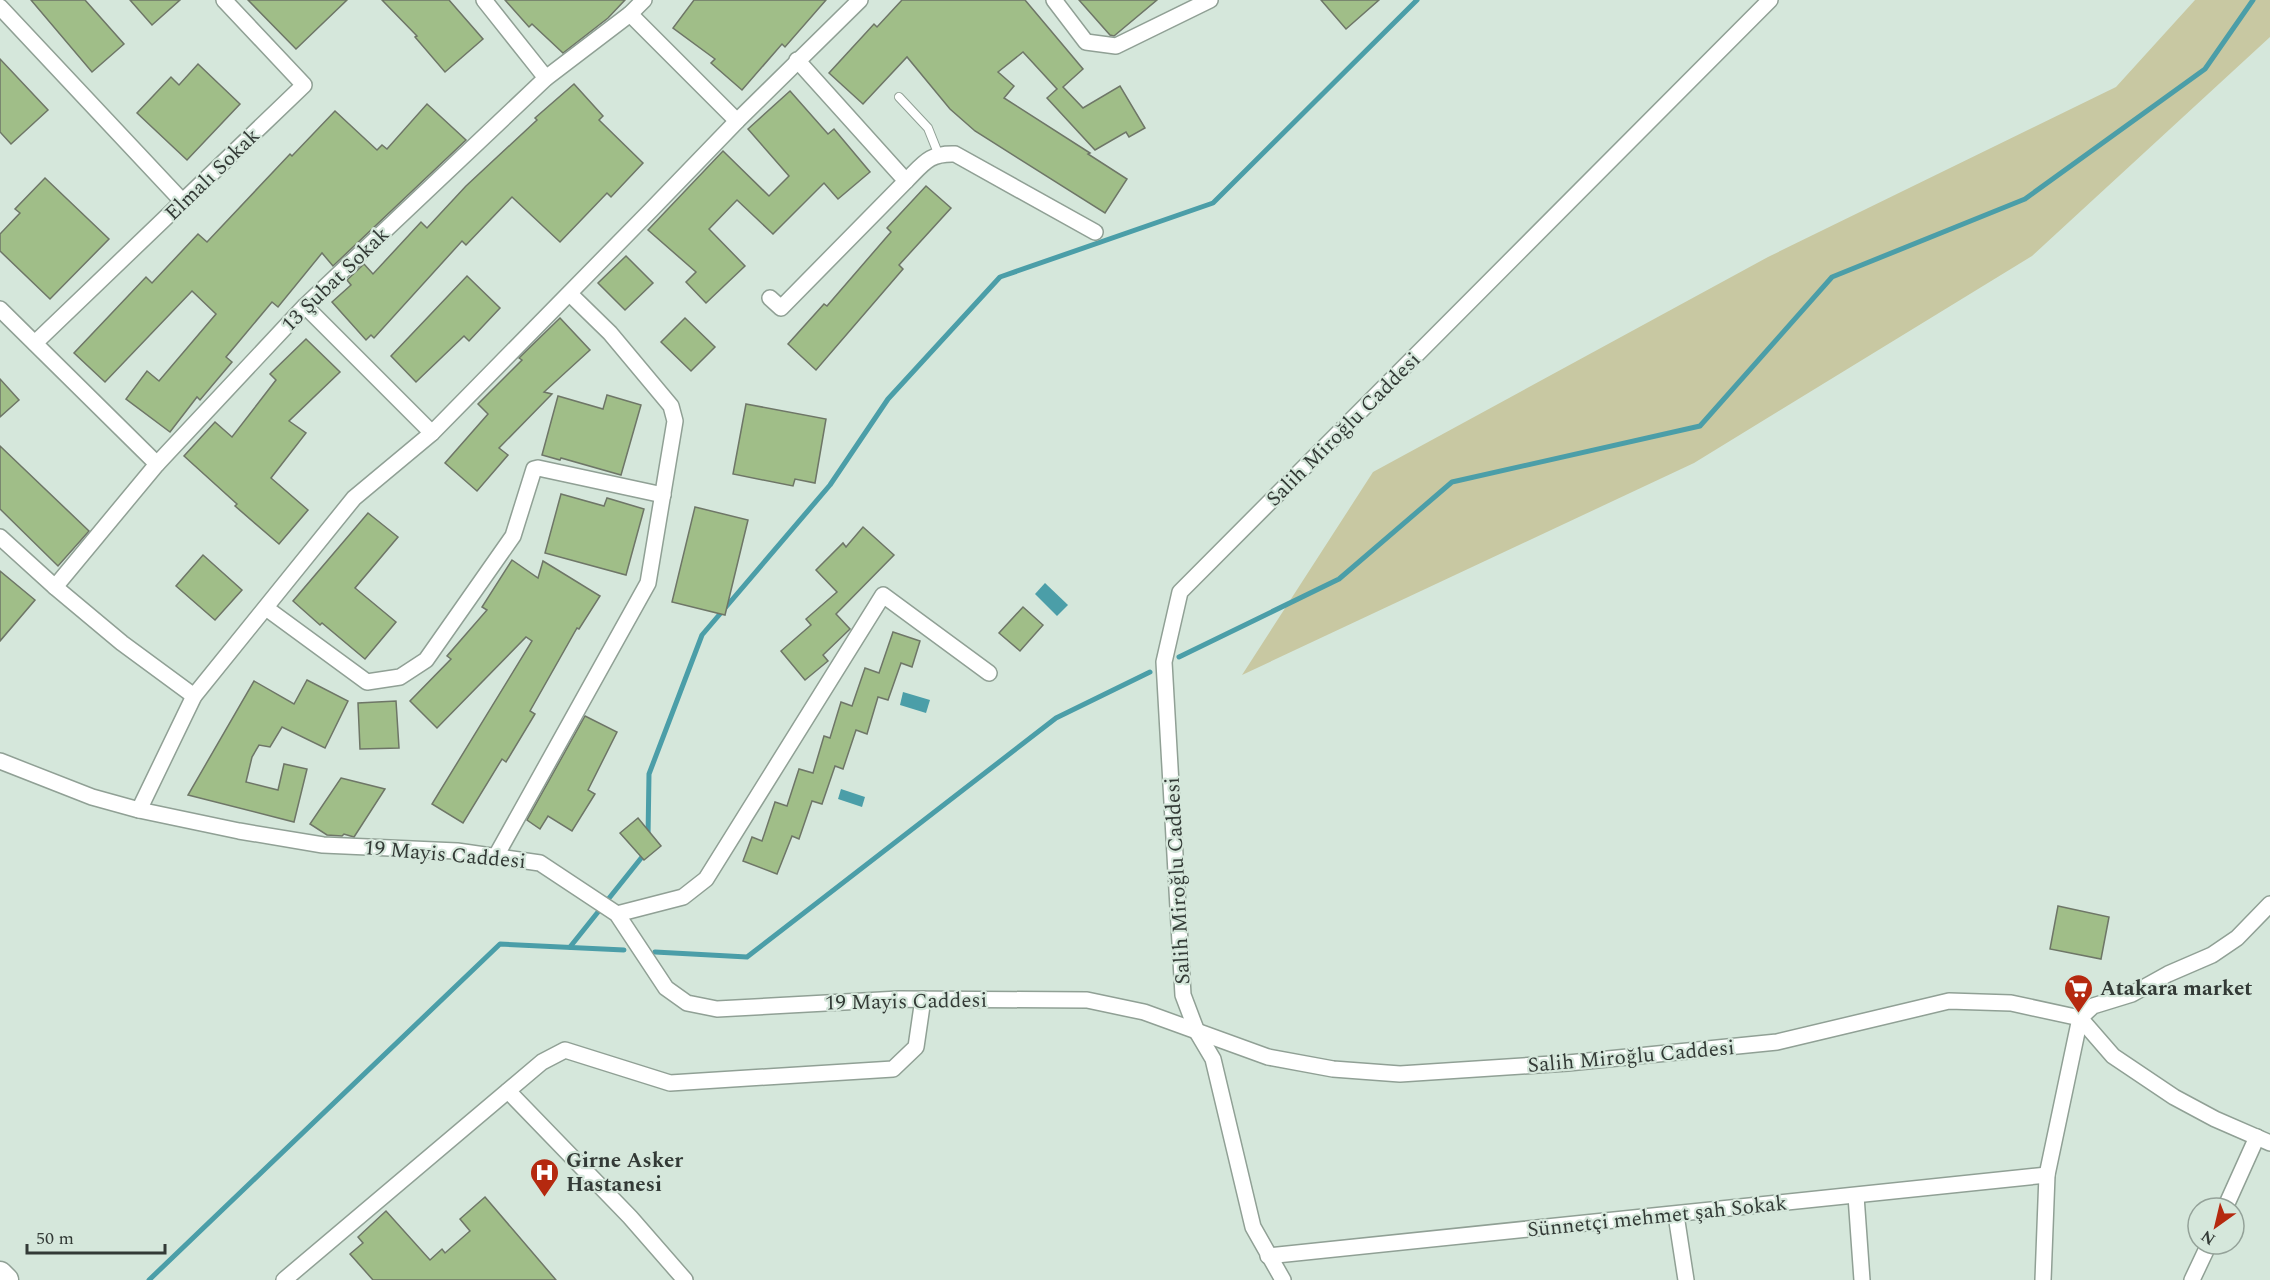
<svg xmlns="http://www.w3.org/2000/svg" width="2270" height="1280" font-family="Spectral,serif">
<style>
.green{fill:#c8c8a2}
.water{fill:#4b9ea8}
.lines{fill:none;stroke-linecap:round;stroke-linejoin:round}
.stream{stroke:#4b9ea8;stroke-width:5}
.building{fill:#a0be88;stroke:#6e7667;stroke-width:1.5}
.lane-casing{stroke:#90a095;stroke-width:10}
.street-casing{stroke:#90a095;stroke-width:18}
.primary-casing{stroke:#90a095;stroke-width:27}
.lane{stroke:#fff;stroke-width:8}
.street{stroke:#fff;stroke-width:15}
.primary{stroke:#fff;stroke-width:24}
.labels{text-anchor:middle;stroke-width:4.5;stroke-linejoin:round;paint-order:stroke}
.street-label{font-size:21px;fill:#333a36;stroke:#d5e7db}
.poi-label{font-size:21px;font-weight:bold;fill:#333a36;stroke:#d5e7db;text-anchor:start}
</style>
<rect width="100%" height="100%" fill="#d5e7db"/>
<!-- green -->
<polygon class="green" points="2195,0 2270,0 2270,37 2032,256 1694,463 1242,675 1373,472 1768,257 2116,87"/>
<!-- water -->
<g class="water">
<polygon points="1045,583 1068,605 1057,616 1035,594"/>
<polygon points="903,692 930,700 926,713 900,705"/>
<polygon points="841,789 865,797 862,807 838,799"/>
</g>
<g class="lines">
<!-- stream -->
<g class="stream">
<polyline points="1179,657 1339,579 1452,482 1700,426 1832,277 2025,199 2205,69 2253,0"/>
<polyline points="648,837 649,774 702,635 830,485 888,399 1000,277 1213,203 1417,0"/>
<polyline points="570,947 646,852"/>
<polyline points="655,952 747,957 1056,718 1150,672"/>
<polyline points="149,1280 500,944 624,950"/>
</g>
</g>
<!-- building -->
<g class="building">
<polygon points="31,0 85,0 124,44 92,72"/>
<polygon points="130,0 180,0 152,25"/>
<polygon points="248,0 347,0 296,49"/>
<polygon points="382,0 449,0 483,39 445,72 415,37 417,36"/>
<polygon points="505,0 625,0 608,18 563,53 532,24 529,27"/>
<polygon points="694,0 826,0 785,47 782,44 742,90 711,63 715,59 673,28"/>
<polygon points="902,0 1025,0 1083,69 1063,87 1083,108 1120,86 1145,128 1129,137 1126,132 1095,150 1047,98 1057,89 1023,52 998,72 1014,86 1004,98 1090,153 1088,154 1127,179 1105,213 975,131 950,109 907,57 863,104 829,73 874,24 877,27"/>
<polygon points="1079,0 1157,0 1114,36 1110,35"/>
<polygon points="1321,0 1379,0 1346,29"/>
<polygon points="0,59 48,110 11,144 0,132"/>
<polygon points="198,64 240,104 187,160 137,113 171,77 179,85"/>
<polygon points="574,84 603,116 599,120 643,163 611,197 607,193 560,242 512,197 466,245 462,241 374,338 371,335 366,340 332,302 351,285 347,280 364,264 373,274 421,222 427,228 466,186 537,120 535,118"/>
<polygon points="790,91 828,134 834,129 870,172 838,199 824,183 773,234 737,200 709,229 745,266 706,303 686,282 696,272 648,230 723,151 769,196 789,176 748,129"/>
<polygon points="427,104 466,140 333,266 322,253 278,307 272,302 226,357 232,362 200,400 197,397 170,432 126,399 147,371 159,381 216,314 192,291 105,382 74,353 146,277 152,283 198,234 207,242 290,154 292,156 335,111 377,150 382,145 387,149"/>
<polygon points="45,178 109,239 50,299 0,251 0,234 20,213 15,209"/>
<polygon points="926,186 951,208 899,265 903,269 816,370 788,344 824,304 827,306 891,232 887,228"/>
<polygon points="626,256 653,283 625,310 598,283"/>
<polygon points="467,276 500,308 469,341 464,336 416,382 391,356"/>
<polygon points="560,318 590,350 544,392 552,394 499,448 508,455 477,491 445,463 488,414 478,404 522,360 519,358"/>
<polygon points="685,318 715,347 691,371 661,342"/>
<polygon points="306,339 340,372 289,421 306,433 271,478 308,510 279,544 235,506 237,504 184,456 215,422 232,437 276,380 270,374"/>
<polygon points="0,379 19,400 0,417"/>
<polygon points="607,395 641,405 621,475 561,458 560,460 542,455 558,396 603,409"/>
<polygon points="746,404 826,419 815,483 795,479 793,486 733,474"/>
<polygon points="0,446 89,531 58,566 0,509"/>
<polygon points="561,494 604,506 607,498 644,509 626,575 545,553"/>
<polygon points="695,507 748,520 725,615 672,602"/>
<polygon points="368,513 398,537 355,588 396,622 365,659 322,623 320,625 293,601"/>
<polygon points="863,527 894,555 836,614 850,629 823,655 828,661 805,680 781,651 811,625 806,619 837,592 816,570 843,543 846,547"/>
<polygon points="203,555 242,590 215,620 176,586"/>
<polygon points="512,560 538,578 543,561 600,596 579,629 577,628 530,711 535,714 506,762 502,759 463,823 432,804 532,641 526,637 437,728 410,701 451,659 447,656 487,610 482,607"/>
<polygon points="0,571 35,600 0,641"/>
<polygon points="1023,607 1043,625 1020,651 999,633"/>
<polygon points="893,632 920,641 912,667 901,663 888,700 878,697 867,734 856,730 843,769 835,766 822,804 812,801 799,839 792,836 777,874 743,861 752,837 762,841 775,802 787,806 799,769 813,773 824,736 830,738 841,702 852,706 865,668 879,673"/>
<polygon points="307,680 348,701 325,748 282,727 270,747 259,745 252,757 246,782 278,790 284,764 307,769 294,822 188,795 254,681 294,704"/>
<polygon points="396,701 399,748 360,749 358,703"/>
<polygon points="585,716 617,732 588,790 595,794 572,831 548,816 540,829 527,820"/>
<polygon points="341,778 385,789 354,837 344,834 342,836 327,835 310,824"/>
<polygon points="638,818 661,846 644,860 620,833"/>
<polygon points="2058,906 2109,917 2101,959 2050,949"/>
<polygon points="485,1197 556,1280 373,1280 350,1254 363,1243 358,1237 386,1211 430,1260 442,1249 445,1253 470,1231 460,1219"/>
</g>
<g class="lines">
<defs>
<polyline id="lane" points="899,97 928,128 938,153"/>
<g id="street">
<polyline points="484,0 546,78"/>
<polyline points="1054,0 1086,42 1116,46 1210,0"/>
<polyline points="0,7 183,202"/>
<polyline points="630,14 737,121"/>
<path d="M906 181C924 163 929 153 955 154L1095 232"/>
<polyline points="770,298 781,308 906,181 797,60"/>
<polyline points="305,306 432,433"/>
<polyline points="0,309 157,464"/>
<polyline points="35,343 304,85 224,0"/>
<polyline points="0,537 55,587 122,643 194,696"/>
<polyline points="55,587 157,464 305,306 546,78 630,14 644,0"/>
<polyline points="266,608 367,682 400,677 426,660 513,536 534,469 538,468 663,495"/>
<polyline points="0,761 92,797 139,810 239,831 323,845 457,851 540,863 617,914 666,988 687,1003 717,1009 899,999 1087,1000 1144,1012 1268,1057 1333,1069 1400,1074 1568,1063 1777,1042 1949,1001 2011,1003 2080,1018 2113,1056 2174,1097 2215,1119 2270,1143"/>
<polyline points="139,810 194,696 354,498 432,433 651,210 737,121 860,0"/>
<polyline points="496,856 648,583 675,421 671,406 610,333 570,294"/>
<polyline points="617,914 683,897 706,879 883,595 989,673"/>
<polyline points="508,1091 630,1217 685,1280"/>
<polyline points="1856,1196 1862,1280"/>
<polyline points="2225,1208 2257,1137"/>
<polyline points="1676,1215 1686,1280"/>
<polyline points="1268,1256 2047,1175"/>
<polyline points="284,1280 542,1062 565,1050 670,1083 893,1069 916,1047 923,999"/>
<polyline points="1283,1280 1253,1227 1213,1059 1197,1032 1183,995 1164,662 1180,592 1770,0"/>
<polyline points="2043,1280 2047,1175 2080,1018 2093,1006 2132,994 2168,974 2212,955 2237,938 2270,904"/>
<polyline points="2192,1280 2209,1244"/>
</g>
<polyline id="primary" points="0,1274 6,1280"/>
</defs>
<!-- lane casing -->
<use href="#lane" class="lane-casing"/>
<!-- street casing -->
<use href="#street" class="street-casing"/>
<!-- primary casing -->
<use href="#primary" class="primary-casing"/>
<!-- lane -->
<use href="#lane" class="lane"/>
<!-- street -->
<use href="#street" class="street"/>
<!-- primary -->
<use href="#primary" class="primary"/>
</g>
<!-- icons -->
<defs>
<symbol id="supermarket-pin" viewBox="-11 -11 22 30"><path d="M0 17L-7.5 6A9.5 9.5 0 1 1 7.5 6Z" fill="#b5290f" stroke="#d5e7db"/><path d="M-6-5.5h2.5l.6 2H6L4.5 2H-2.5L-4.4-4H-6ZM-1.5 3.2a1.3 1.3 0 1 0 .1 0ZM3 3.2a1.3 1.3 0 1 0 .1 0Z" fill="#fff"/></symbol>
<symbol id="hospital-pin" viewBox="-11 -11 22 30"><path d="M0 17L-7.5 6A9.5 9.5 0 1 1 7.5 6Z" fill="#b5290f" stroke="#d5e7db"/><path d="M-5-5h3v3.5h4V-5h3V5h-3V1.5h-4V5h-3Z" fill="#fff"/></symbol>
</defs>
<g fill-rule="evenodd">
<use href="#supermarket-pin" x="2062" y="972" width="33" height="45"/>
<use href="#hospital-pin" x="528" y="1156" width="33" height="45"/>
</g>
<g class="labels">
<!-- street labels -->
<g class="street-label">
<text transform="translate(212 174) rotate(-44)" y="7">Elmalı Sokak</text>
<text transform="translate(335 279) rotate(-44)" y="7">13 Şubat Sokak</text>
<text transform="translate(1343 429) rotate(-45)" y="7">Salih Miroğlu Caddesi</text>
<text transform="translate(445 854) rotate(5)" y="7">19 Mayis Caddesi</text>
<text transform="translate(1177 881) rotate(-93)" y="7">Salih Miroğlu Caddesi</text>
<text transform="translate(906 1001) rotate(-1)" y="7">19 Mayis Caddesi</text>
<text transform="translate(1631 1056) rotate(-5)" y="7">Salih Miroğlu Caddesi</text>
<text transform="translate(1657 1216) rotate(-6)" y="7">Sünnetçi mehmet şah Sokak</text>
</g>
<!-- poi labels -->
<g class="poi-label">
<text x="2100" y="995">Atakara market</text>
<text x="566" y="1167">Girne Asker<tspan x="566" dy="24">Hastanesi</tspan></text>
</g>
</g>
<!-- north arrow -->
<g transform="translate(2216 1226) rotate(214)"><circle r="28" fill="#d5e7db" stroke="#94a299" stroke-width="1.5"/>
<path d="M0-4.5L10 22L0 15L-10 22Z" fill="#b5290f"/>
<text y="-9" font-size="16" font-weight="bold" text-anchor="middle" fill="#333a36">N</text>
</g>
<!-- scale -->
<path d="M27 1244v9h138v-9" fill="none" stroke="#333a36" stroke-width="3"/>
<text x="36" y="1244" font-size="18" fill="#333a36" stroke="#d5e7db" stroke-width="4.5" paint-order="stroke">50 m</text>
</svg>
